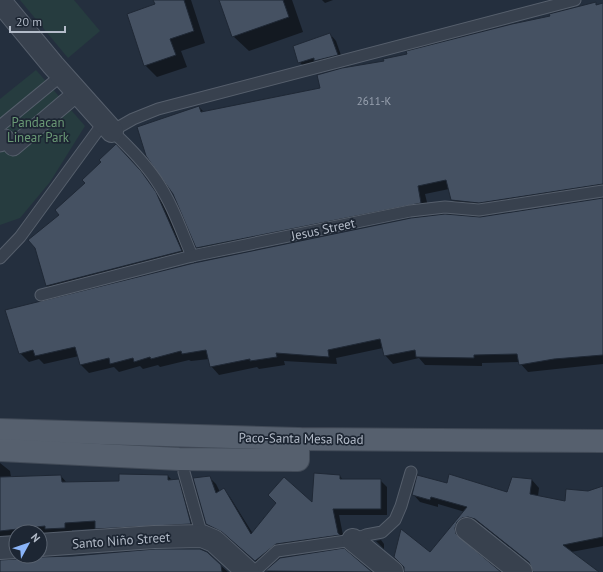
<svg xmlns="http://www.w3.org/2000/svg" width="603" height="572" font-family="'PT Sans',sans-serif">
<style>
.green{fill:#263c3f}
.shadow{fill:#0007}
.building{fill:#455162;stroke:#1f2835}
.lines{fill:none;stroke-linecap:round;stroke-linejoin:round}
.service-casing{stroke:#565f6c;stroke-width:13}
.pedestrian-casing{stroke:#565f6c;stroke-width:19}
.minor-casing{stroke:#565f6c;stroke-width:24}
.primary-casing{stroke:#414a57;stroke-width:24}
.service{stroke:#38414e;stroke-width:11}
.pedestrian{stroke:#38414e;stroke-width:17}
.minor{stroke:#38414e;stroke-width:22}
.primary{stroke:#56606e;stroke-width:22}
.labels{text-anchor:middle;stroke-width:3.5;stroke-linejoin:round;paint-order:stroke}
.number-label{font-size:11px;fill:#98a1af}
.park-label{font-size:13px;fill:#6b9a76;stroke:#1d2633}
.street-label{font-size:13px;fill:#b4bcc9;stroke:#1d2633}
</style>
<rect width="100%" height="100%" fill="#242f3e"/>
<!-- green -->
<g class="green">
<polygon points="20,0 74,0 100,31 68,58"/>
<polygon points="36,70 85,126 50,182 20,218 0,225 0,99"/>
</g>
<!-- shadow -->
<g class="shadow">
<polygon points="154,0 191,0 205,43 181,51 187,67 157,77 145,65 156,5"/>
<polygon points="220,0 292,0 303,32 249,51 233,36"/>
<polygon points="322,0 333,0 325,3"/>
<polygon points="603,4 603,193 460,208 452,200 449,189 425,194 429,211 206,256 197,247 199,107 204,112 321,89 408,54 551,17 577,8"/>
<polygon points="330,34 336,41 343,61 306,68 299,62"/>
<polygon points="137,167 162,201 189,258 54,293 47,286 36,248 61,215"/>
<polygon points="603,199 603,364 528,372 519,362 482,363 482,366 425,365 419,358 393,364 385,355 383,348 336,358 337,364 284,361 285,365 259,369 257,367 219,375 211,366 209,359 191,361 189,360 160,367 158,365 143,369 140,366 119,372 114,367 89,373 81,365 79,356 44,364 39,359 29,362 20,353 480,218"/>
<polygon points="0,463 10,471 11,477 61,476 67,483 120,482 168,476 173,481 178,480 186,488 198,531 104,536 97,529 72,530 72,536 40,544 40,532 16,532 16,543 0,546"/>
<polygon points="340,476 343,480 380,480 387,487 387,515 339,515 344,540 283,551 263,568 230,538 214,531 207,524 209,477 216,484 220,492 224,490 230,497 253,534 312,504"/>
<polygon points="532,480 539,488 538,496 566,502 588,492 603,488 603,546 571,552 597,572 534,572 533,566 483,526 477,524 462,536 463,543 499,572 405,572 431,554 465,512 438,504 438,507 420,502 413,494 447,484 508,493"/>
<polygon points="381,540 384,544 384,549 376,541"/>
<polygon points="344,549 371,572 267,572 281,559"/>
<polygon points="207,553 228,572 0,572 0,561 23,559 25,556 36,557"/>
</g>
<!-- building -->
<g class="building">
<polygon points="153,0 184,0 194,31 170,39 176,55 144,66 127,14 155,4"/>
<polygon points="219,0 283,0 289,17 232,37"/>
<polygon points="596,2 596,5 603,3 603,184 479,203 451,200 446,180 418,186 421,203 196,248 173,194 146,156 137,127 199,106 201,112 320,88 317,75 342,68 384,61 383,59 407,54 406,51 512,24 550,16 549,14"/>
<polygon points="330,33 338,55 314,61 314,58 298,63 293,46"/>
<polygon points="116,144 141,171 156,192 182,251 46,286 35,248 28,240 59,215 55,210 85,183 82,180 101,162 99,160"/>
<polygon points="603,198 603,355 554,359 519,365 517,354 474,355 474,358 416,357 415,350 384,356 380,339 328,350 329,357 276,353 277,357 250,361 250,359 210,367 206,350 182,354 181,351 151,359 150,357 134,362 133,358 110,364 109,358 80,365 75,347 35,356 33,350 19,354 5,310 194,263 411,218 445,214 480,217"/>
<polygon points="314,473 340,475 340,479 381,479 381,509 333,509 338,533 340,535 276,544 255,561 222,532 206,524 193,478 210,476 216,493 224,488 251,534 276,503 268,495 284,477 312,502"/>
<polygon points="119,474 168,475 168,480 179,479 191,524 95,529 95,521 65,523 65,528 45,529 45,526 0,531 0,477 61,475 62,482 119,481"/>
<polygon points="449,474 507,492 512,477 532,479 530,494 565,501 566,489 588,491 603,486 603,537 563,545 599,572 533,572 529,562 475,519 468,517 462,518 457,522 455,528 456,534 501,572 404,572 404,567 394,557 401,529 430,552 467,507 431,497 430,500 412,495 417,475 447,483"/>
<polygon points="344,548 372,572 265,571 280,558"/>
<polygon points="155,549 200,549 207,552 221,565 222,572 0,572 0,560 17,559 24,556 41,557 73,556"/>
</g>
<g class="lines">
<defs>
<g id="service">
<polyline points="0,126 62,75"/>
<path d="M192 256C181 230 172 203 156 180 144 162 128 146 112 131L133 119 158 109 575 0"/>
<polyline points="0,258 20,237 104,122"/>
<polyline points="41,295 192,256 410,211 445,207 479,210 603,191"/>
<polyline points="184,472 202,536"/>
<polyline points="254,572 277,551 353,540 366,535 382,532 395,520 401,506 411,472"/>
</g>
<polyline id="pedestrian" points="0,143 5,138 13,147 78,92"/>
<g id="minor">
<polyline points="0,1 53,65 112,131"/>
<polyline points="467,529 521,572"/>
<polyline points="353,540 392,572"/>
<polyline points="40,545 154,537 202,536 214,541 248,572"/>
<polyline points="0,548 16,547"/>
</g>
<g id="primary">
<polyline points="0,430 298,439 603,441"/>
<polyline points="0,450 179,459 298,460 298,439"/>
</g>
</defs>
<!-- service casing -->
<use href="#service" class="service-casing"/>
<!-- pedestrian casing -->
<use href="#pedestrian" class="pedestrian-casing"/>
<!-- minor casing -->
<use href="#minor" class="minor-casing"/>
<!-- primary casing -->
<use href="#primary" class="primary-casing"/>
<!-- service -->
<use href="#service" class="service"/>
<!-- pedestrian -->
<use href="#pedestrian" class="pedestrian"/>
<!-- minor -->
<use href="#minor" class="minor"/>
<!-- primary -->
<use href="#primary" class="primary"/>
</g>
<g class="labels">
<!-- number labels -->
<g class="number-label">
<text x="374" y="105">2611-K</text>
</g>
<!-- park labels -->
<g class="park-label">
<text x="38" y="127">Pandacan<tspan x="38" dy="15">Linear Park</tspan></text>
</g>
<!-- street labels -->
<g class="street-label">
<text transform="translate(323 229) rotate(-12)" y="5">Jesus Street</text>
<text transform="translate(301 438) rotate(1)" y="5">Paco-Santa Mesa Road</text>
<text transform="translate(121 540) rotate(-4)" y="5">Santo Niño Street</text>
</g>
</g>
<!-- north arrow -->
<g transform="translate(28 544) rotate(50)"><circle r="19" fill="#1d2633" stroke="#59626f"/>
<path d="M0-3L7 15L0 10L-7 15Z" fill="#8ab4f8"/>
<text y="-6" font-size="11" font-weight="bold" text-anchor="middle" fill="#b4bcc9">N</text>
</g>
<!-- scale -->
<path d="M10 26v6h55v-6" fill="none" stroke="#b4bcc9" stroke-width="2"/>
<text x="16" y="26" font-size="12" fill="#b4bcc9" stroke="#1d2633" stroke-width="3" paint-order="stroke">20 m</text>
</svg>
